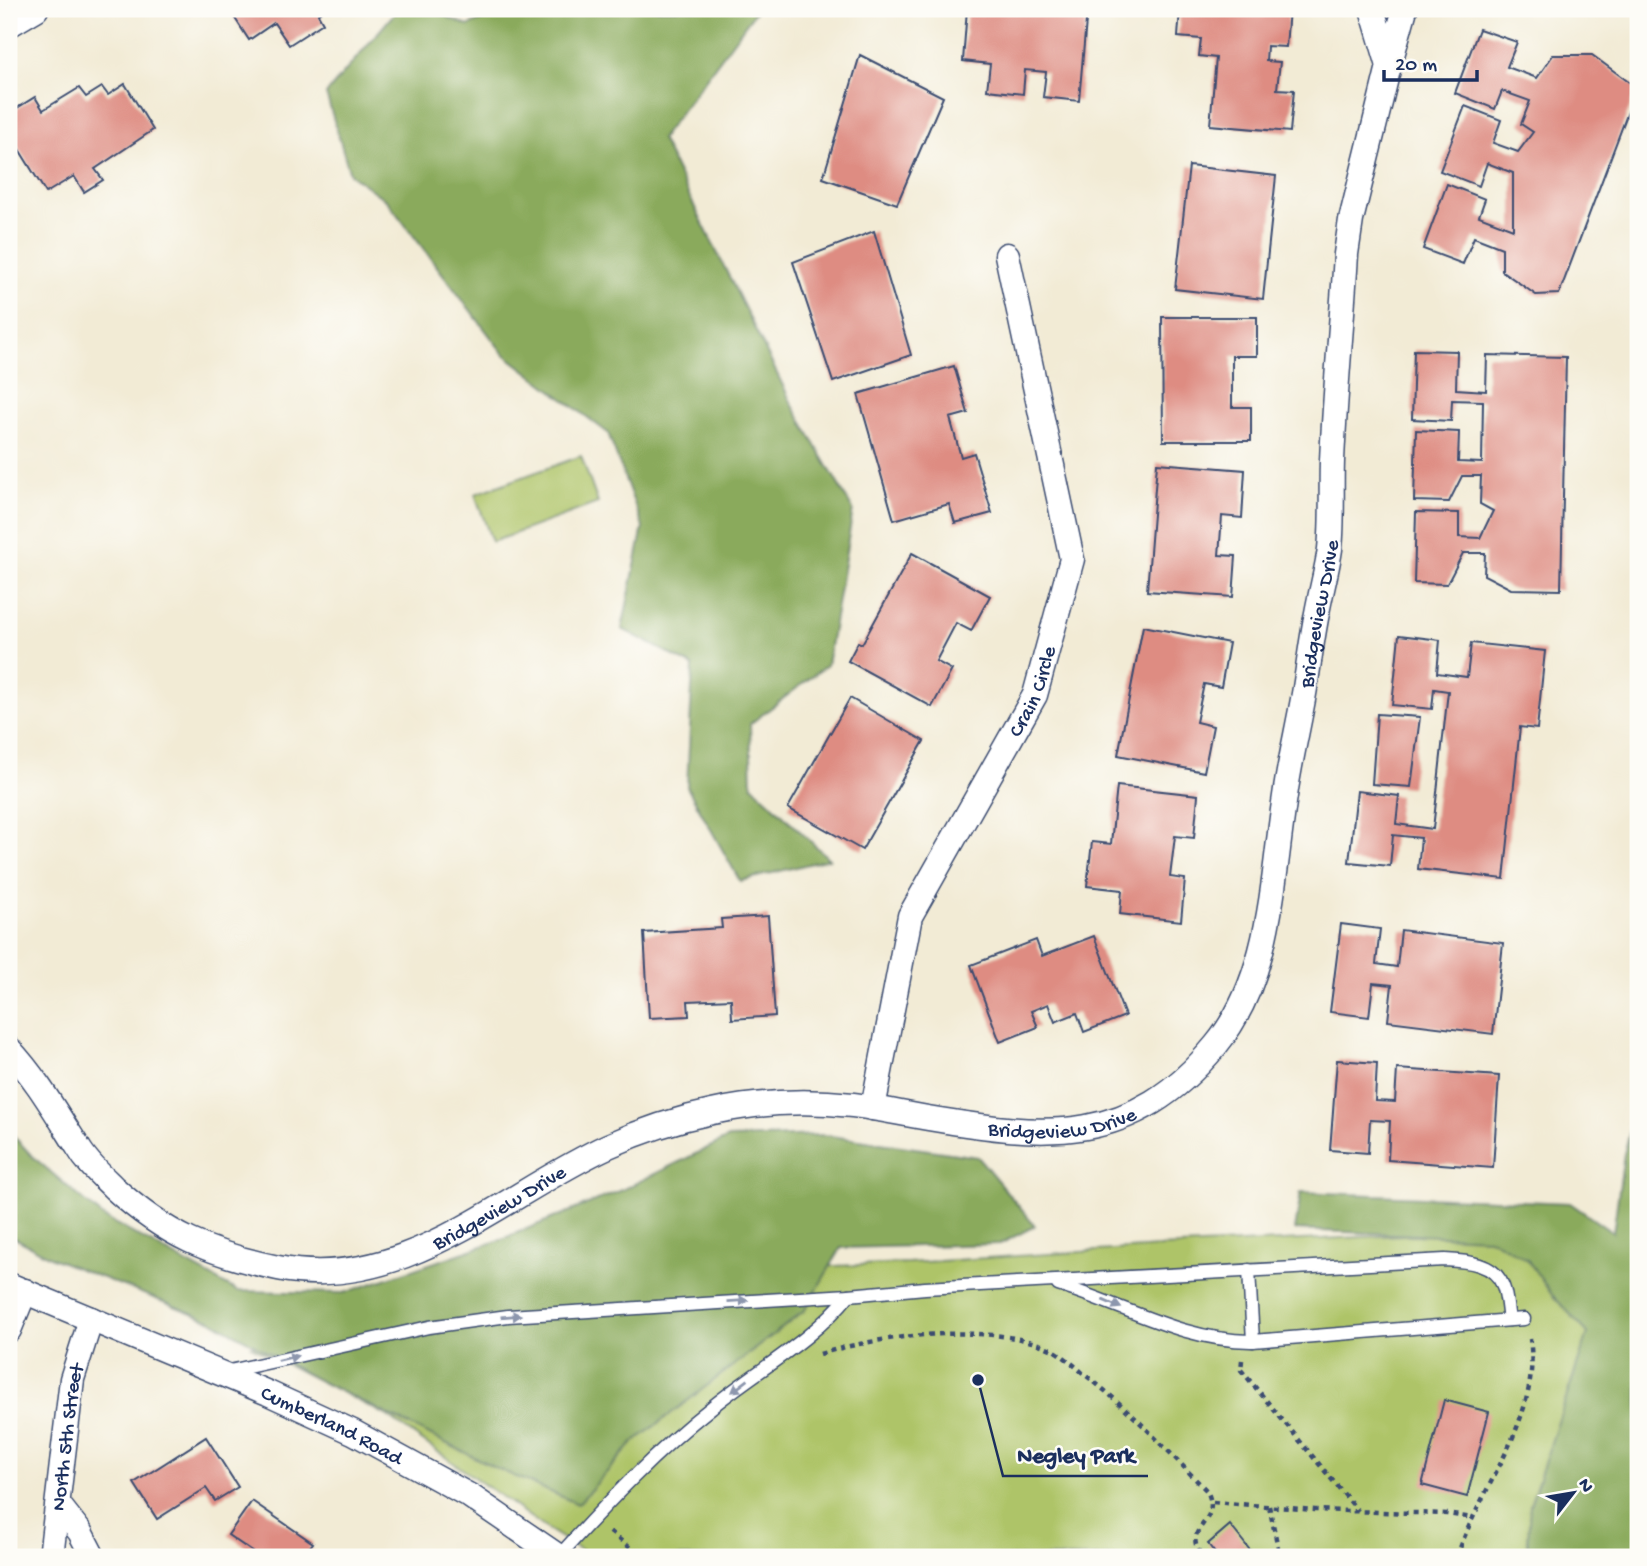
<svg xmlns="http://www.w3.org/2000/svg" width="1647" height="1566" font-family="'Gochi Hand',sans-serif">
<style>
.green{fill:#aec468;stroke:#647a63;stroke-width:2}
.forest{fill:#8aaa5c;stroke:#526c5d;stroke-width:2}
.building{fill:#de8c82}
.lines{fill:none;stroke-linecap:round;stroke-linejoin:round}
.lane-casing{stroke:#3b4b70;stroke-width:15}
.street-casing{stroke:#3b4b70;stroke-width:27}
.path{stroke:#3b4b70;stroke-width:4.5;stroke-dasharray:5 5;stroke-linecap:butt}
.lane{stroke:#fff;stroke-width:12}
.street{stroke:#fff;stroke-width:24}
.oneway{fill:#8d97ae}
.labels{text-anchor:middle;stroke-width:5;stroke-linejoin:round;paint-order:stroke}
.street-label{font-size:21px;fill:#1b2f5e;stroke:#fdfcf7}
.leader{fill:none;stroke:#1b2f5e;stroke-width:2.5}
.callout-dot{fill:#1b2f5e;stroke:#fdfcf7;stroke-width:2.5}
.callout-label{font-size:23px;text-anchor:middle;font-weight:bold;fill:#1b2f5e;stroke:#fdfcf7;stroke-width:5;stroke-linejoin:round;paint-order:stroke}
</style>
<rect width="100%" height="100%" fill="#fdfcf7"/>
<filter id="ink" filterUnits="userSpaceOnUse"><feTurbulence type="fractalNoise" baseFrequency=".0143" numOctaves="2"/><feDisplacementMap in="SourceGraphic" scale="14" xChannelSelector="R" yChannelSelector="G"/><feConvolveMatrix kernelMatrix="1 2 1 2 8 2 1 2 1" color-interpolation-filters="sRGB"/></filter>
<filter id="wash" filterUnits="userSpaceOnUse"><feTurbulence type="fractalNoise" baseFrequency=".00686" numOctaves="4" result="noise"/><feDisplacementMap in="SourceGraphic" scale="28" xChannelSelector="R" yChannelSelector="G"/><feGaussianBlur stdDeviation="1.57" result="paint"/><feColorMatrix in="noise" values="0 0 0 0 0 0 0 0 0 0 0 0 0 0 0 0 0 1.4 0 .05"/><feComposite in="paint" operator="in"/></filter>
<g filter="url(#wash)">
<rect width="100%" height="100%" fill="#f2ebd5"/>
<!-- green -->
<g class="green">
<polygon points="581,456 598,503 492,542 475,494"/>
<polygon points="1547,1228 1608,1249 1620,1557 592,1557 547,1529 386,1415 251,1346 372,1308 784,1268 908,1263 1160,1247"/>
</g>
<!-- forest -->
<g class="forest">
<polygon points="398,9 429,9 468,26 507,9 757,9 661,139 792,404 853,510 827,665 750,724 752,785 829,859 740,881 687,787 693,666 622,629 643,527 608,433 503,353 387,201 350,174 326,94"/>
<polygon points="1638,1101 1638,1557 1527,1557 1530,1505 1588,1333 1552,1295 1527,1259 1489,1238 1295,1230 1301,1192 1570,1203 1613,1233 1624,1154"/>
<polygon points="9,1131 31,1155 103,1217 237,1291 344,1293 497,1241 620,1191 728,1138 824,1135 978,1157 1035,1226 1000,1244 841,1248 804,1311 634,1442 578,1504 498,1469 318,1380 212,1321 52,1258 9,1235"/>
</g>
<g id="blocks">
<!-- building -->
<g class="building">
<polygon points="229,9 326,9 318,14 323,23 289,45 274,23 249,40"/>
<polygon points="967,9 1087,9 1079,101 1043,97 1046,72 1025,70 1023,94 987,90 990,64 963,61"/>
<polygon points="1180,9 1208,12 1209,9 1289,9 1286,47 1267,46 1266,61 1280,62 1277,89 1294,90 1290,132 1210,125 1216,58 1199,56 1201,39 1178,37"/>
<polygon points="1479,29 1517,42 1507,67 1537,78 1553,55 1592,55 1637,88 1559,294 1536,295 1502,271 1502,248 1474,237 1463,264 1423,249 1447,184 1485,199 1479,216 1513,229 1513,173 1487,163 1479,186 1440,171 1465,106 1501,120 1493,143 1518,152 1533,132 1521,124 1530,101 1502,91 1495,109 1455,93"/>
<polygon points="860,55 943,97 897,204 823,178"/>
<polygon points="125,84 153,130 95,169 103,180 84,192 74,176 46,193 9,133 9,113 35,97 43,110 79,88 86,97 102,87 108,95"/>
<polygon points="1189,166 1276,176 1263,299 1175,289"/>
<polygon points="874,231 911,355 833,382 793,262"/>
<polygon points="1162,317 1257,317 1257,356 1232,356 1232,407 1251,407 1251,441 1163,441"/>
<polygon points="1414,350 1457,351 1456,389 1486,391 1487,355 1566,357 1561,590 1511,589 1484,575 1485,553 1463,553 1447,584 1414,583 1416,512 1459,513 1459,537 1480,538 1493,511 1480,504 1481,476 1462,476 1449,502 1414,501 1416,430 1459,432 1458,462 1482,463 1483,401 1452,400 1451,421 1412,419"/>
<polygon points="954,366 968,413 950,418 961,457 974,453 992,513 955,523 949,504 894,520 858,394"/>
<polygon points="1157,463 1245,470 1242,518 1222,516 1219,555 1236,556 1233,597 1147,591"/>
<polygon points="912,553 990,596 971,631 956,623 936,661 952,670 932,707 848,661 858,642 862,644"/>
<polygon points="1143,626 1229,643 1221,687 1204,684 1196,722 1213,726 1204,772 1118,755"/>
<polygon points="1399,635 1440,640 1437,673 1467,677 1471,643 1545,651 1537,729 1520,727 1504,879 1418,869 1421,838 1393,835 1390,866 1349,862 1357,791 1399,796 1396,824 1433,829 1448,691 1434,689 1432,709 1392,705"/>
<polygon points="850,698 924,741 862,850 788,808"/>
<polygon points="1377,714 1420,717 1411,787 1372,784"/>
<polygon points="1117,786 1198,795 1194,838 1175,836 1170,877 1185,879 1181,921 1120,914 1122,890 1087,886 1092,842 1111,844"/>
<polygon points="768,916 775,1016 732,1019 731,999 688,1001 689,1016 649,1018 644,933 722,928 721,919"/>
<polygon points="1341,924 1380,929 1376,964 1397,967 1401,930 1503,943 1493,1034 1388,1021 1392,985 1373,983 1369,1017 1330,1012"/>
<polygon points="1094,936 1125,1016 1084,1032 1077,1013 1055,1022 1048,1004 1031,1011 1038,1027 1000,1042 971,965 1036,940 1042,956"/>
<polygon points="1337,1060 1377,1063 1375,1101 1395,1102 1397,1069 1499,1076 1493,1168 1388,1160 1390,1121 1370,1120 1368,1153 1330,1150"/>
<polygon points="1444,1400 1489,1412 1467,1497 1422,1485"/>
<polygon points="206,1437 238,1487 215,1501 206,1488 157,1519 134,1483"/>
<polygon points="252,1501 313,1543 309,1548 322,1557 260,1557 228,1535"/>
<polygon points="1230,1525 1253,1554 1249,1557 1218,1557 1208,1544"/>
</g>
</g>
</g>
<g filter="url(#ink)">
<use href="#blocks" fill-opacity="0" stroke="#3b4b70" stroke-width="2"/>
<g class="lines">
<defs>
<g id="lane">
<polyline points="1249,1270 1253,1341"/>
<path d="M1058 1285C1122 1304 1185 1342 1253 1341L1524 1319"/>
<path d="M225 1372 429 1327 508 1316 849 1295 925 1288 1445 1260C1466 1261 1495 1263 1503 1286 1507 1296 1507 1309 1509 1320"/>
<path d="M558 1557C606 1504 656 1451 712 1407 757 1370 812 1341 849 1295"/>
</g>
<g id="street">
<polyline points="1372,9 1389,66 1405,9"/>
<polyline points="9,25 36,9"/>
<path id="s1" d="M9 1049C37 1079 56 1113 78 1147 87 1163 101 1175 114 1188 165 1235 210 1254 278 1268 403 1294 503 1194 608 1146 641 1131 677 1119 712 1112 758 1102 807 1100 853 1105 878 1108 903 1114 928 1118 1047 1138 1132 1147 1216 1045 1272 977 1272 879 1285 796 1290 760 1299 724 1305 688 1309 663 1312 638 1317 613 1321 591 1327 570 1330 549 1333 520 1331 490 1332 461 1335 392 1342 323 1346 254L1351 220 1389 66"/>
<path id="s2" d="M873 1108 910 916 1035 695 1072 559 1007 255"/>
<path id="s3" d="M9 1285 268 1393 353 1432 470 1496 559 1557"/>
<polyline points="9,1330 25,1291"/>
<polyline points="58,1504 80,1532 93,1557"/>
<path id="s4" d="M51 1557 72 1379 91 1319"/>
</g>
</defs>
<!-- lane casing -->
<use href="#lane" class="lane-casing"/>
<!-- street casing -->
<use href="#street" class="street-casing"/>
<!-- path -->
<g class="path">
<path d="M820 1354C880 1335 998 1321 1055 1351 1065 1357 1075 1366 1084 1374 1129 1408 1167 1450 1207 1491 1224 1525 1178 1526 1203 1557"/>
<polyline points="1242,1360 1241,1370 1358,1511"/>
<polyline points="1213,1502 1315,1510 1447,1514 1473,1518"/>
<polyline points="1269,1506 1280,1557"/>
<polyline points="610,1532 642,1557"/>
<path d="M1457 1557C1480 1485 1542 1419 1530 1339"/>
</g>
<!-- lane -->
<use href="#lane" class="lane"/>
<!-- street -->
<use href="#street" class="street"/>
</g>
<!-- one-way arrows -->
<defs><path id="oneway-solid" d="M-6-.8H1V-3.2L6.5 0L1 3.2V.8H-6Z" transform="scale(1.75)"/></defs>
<g class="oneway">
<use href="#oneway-solid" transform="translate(738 1301) rotate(-3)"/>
<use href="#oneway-solid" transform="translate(1112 1304) rotate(23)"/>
<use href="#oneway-solid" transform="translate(511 1316) rotate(-5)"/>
<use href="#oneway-solid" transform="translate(288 1358) rotate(-13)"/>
<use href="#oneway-solid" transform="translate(740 1386) rotate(143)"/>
</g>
</g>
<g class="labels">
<!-- street labels -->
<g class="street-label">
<text dy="7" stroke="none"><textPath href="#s1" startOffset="1811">Bridgeview Drive</textPath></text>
<text dy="7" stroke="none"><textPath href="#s2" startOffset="452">Crain Circle</textPath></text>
<text dy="7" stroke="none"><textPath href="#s1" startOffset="1183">Bridgeview Drive</textPath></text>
<text dy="7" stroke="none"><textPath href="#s1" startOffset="595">Bridgeview Drive</textPath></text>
<text dy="7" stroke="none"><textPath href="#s3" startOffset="352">Cumberland Road</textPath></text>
<text dy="7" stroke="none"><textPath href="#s4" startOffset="121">North 5th Street</textPath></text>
</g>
</g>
<!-- callouts -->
<path class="leader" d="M978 1380L1003 1476H1148"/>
<circle class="callout-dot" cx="978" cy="1380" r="7"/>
<g class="callout-label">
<text x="1076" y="1462">Negley Park</text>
</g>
<!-- margin -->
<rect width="1647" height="1566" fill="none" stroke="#fdfcf7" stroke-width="35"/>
<!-- north arrow -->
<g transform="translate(1573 1493) rotate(59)" stroke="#fdfcf7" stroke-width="5" paint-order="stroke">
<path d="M0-5L12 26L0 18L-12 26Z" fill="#1b2f5e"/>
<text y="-10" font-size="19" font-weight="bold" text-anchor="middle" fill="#1b2f5e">N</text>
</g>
<!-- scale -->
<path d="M1384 70v10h93v-10" fill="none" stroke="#1b2f5e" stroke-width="3.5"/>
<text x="1395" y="70" font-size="21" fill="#1b2f5e" stroke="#fdfcf7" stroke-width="5" paint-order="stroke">20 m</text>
</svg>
